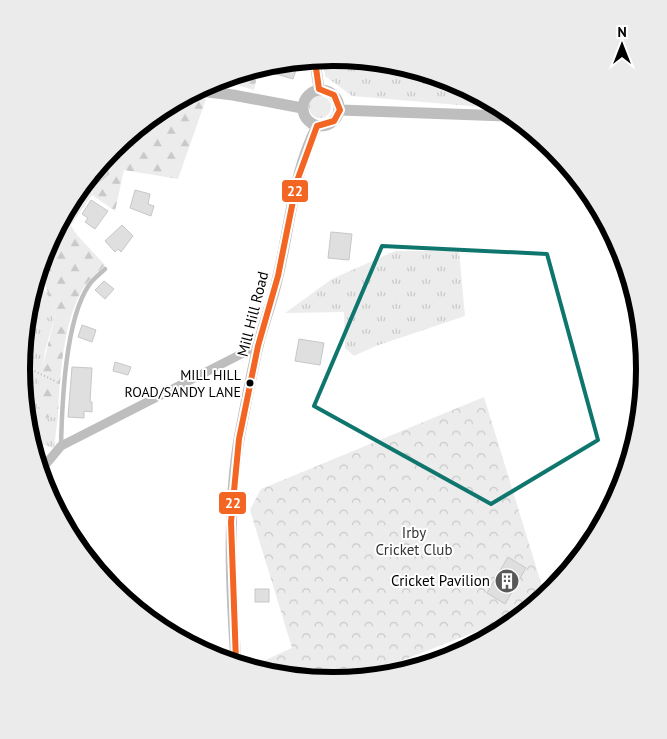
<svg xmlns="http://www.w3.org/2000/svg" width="667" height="739" font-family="'PT Sans',sans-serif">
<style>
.grass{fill:url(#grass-tufts)}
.forest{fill:url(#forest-firs)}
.park{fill:url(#park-crowns)}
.building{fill:#dfdfdf;stroke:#c7c7c7}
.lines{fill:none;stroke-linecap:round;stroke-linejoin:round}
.path{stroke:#b9b9b9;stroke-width:2;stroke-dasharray:1 2.5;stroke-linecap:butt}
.service{stroke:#bebebe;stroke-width:4.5}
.minor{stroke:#bebebe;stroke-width:9}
.tertiary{stroke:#bebebe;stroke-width:11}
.bus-1-casing{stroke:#fff;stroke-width:10}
.bus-1{stroke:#f26522;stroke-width:6}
.marked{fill:none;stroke:#0f766e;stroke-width:4;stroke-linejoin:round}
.bus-dot{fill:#000;stroke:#fff;stroke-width:2}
.labels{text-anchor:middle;stroke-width:4;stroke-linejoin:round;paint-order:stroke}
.bus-label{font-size:14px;fill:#000;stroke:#fff;text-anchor:end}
.street-label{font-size:15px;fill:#000;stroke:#fff}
.park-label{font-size:15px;fill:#333;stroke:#fff}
.poi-label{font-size:15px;fill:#000;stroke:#fff;text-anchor:end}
.rim{fill:none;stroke:#000;stroke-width:6}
.line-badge{stroke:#fff;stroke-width:2}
.badge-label{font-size:14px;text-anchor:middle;font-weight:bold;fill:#fff}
</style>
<defs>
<pattern id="grass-tufts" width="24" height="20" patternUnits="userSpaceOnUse" patternTransform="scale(1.25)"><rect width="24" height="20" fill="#ececec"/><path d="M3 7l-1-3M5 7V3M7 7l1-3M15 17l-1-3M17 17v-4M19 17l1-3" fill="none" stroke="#c9c9c9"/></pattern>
<pattern id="forest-firs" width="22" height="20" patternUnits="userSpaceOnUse" patternTransform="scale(1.25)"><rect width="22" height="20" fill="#ececec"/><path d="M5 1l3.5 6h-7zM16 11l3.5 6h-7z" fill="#c9c9c9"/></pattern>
<pattern id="park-crowns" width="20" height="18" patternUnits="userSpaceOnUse" patternTransform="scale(1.25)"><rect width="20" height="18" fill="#ececec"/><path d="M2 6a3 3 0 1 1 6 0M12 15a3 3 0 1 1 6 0" fill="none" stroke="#c9c9c9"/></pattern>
</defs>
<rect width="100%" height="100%" fill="#fff"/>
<!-- grass -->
<g class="grass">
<polygon points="334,57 453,81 494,108 352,96 325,76 323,59"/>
<circle cx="320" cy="107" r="11"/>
<polygon points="98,170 92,195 71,225 66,218"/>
<polygon points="395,251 459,251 465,316 376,346 354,356 345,348 344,312 285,313 332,279"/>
<polygon points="37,289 48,292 56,312 45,351 37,402 45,418 58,416 54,448 36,443 21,370"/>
</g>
<!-- forest -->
<g class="forest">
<polygon points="258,72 254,90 233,84 236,77"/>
<polygon points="188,98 206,99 178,179 124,170 115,211 92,195 98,170 113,149"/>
<path d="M66 218 77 235 105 265C100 271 93 276 88 282 63 312 60 378 58 416L45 418 37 402 38 385 56 312 40 273 45 250Z"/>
<polygon points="27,401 30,401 45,426 38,444 36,443"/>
</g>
<!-- park -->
<polygon class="park" points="484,397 545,596 514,617 362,676 333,682 252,666 292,648 250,510 261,489"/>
<!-- building -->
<g class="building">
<polygon points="298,64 293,79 266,71"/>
<polygon points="103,164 109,174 86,192 84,191"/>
<polygon points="135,190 150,194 148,204 154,206 151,216 130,208"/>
<polygon points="91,200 108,211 95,229 85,222 88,218 82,214"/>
<polygon points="122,225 133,236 121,252 118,249 115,252 105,241"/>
<polygon points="331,232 352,234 349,260 328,258"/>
<polygon points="104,281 114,289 105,299 95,290"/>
<polygon points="82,325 96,330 92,342 78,337"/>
<polygon points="299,339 324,343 320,365 295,361"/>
<polygon points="115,362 131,367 128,375 113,371"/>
<polygon points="72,367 92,368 90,402 92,402 92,412 84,411 84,418 68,417"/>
<polygon points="508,557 526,568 505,604 487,593"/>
<rect x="255" y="589" width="14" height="13"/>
</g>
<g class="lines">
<!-- path -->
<g class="path">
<polyline points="22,365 57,382"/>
<polyline points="414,666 487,635"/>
</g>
<!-- service -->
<path class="service" d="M61 446C62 404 65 320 89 285 93 279 100 274 105 269"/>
<!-- minor -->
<polyline class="minor" points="41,470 61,446 259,345"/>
<!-- tertiary -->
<g class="tertiary">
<polyline points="315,61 319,89"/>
<circle cx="321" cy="108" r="18"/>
<polyline points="199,91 233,95 302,108"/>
<polyline points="340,110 506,116"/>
<path d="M236 662C231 589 227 512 239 439 245 408 251 376 258 346 264 322 273 300 278 276 290 226 293 173 317 126"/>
</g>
<defs>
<polyline id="bus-1" points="236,662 231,522 239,439 258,346 278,276 297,181 317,126 334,121 340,110 334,95 319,89 315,61"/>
</defs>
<!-- bus-1 casing -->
<use href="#bus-1" class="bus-1-casing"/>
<!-- bus-1 -->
<use href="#bus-1" class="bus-1"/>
</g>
<!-- marked area -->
<path class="marked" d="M382 246 547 254 598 440 491 504 314 406Z"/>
<!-- icons -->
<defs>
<symbol id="building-disc" viewBox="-11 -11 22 22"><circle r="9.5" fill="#595959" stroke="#fff"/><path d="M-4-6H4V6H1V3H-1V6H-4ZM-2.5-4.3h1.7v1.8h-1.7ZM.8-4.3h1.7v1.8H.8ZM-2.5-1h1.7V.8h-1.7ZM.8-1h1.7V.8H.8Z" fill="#fff"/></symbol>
</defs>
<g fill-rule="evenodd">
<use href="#building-disc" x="493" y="567" width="28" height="28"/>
</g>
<!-- markers -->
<circle class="bus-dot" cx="250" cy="383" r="4.5"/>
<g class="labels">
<!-- bus labels -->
<g class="bus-label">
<text x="241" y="380">MILL HILL<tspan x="241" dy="17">ROAD/SANDY LANE</tspan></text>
</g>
<!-- street labels -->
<g class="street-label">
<text transform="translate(253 314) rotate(-76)" y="5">Mill Hill Road</text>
</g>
<!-- park labels -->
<g class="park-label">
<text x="414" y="538">Irby<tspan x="414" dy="17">Cricket Club</tspan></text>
</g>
<!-- poi labels -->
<g class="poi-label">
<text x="490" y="586">Cricket Pavilion</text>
</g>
</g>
<!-- crop -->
<path d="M0 0H667V739H0ZM30 369a303 303 0 1 1 606 0a303 303 0 1 1-606 0Z" fill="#ebebeb" fill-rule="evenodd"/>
<path class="rim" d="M30 369a303 303 0 1 1 606 0a303 303 0 1 1-606 0Z"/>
<g class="line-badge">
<rect x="281" y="179" width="28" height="24" rx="5" fill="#f26522"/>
<rect x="218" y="491" width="29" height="24" rx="5" fill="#f26522"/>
</g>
<g class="badge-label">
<text x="295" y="196">22</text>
<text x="233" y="508">22</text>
</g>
<!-- north arrow -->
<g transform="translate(622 45)" stroke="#ffffff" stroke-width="4" paint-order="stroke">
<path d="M0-4L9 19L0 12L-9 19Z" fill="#000000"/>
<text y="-8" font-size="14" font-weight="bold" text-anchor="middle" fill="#000000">N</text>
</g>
</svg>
